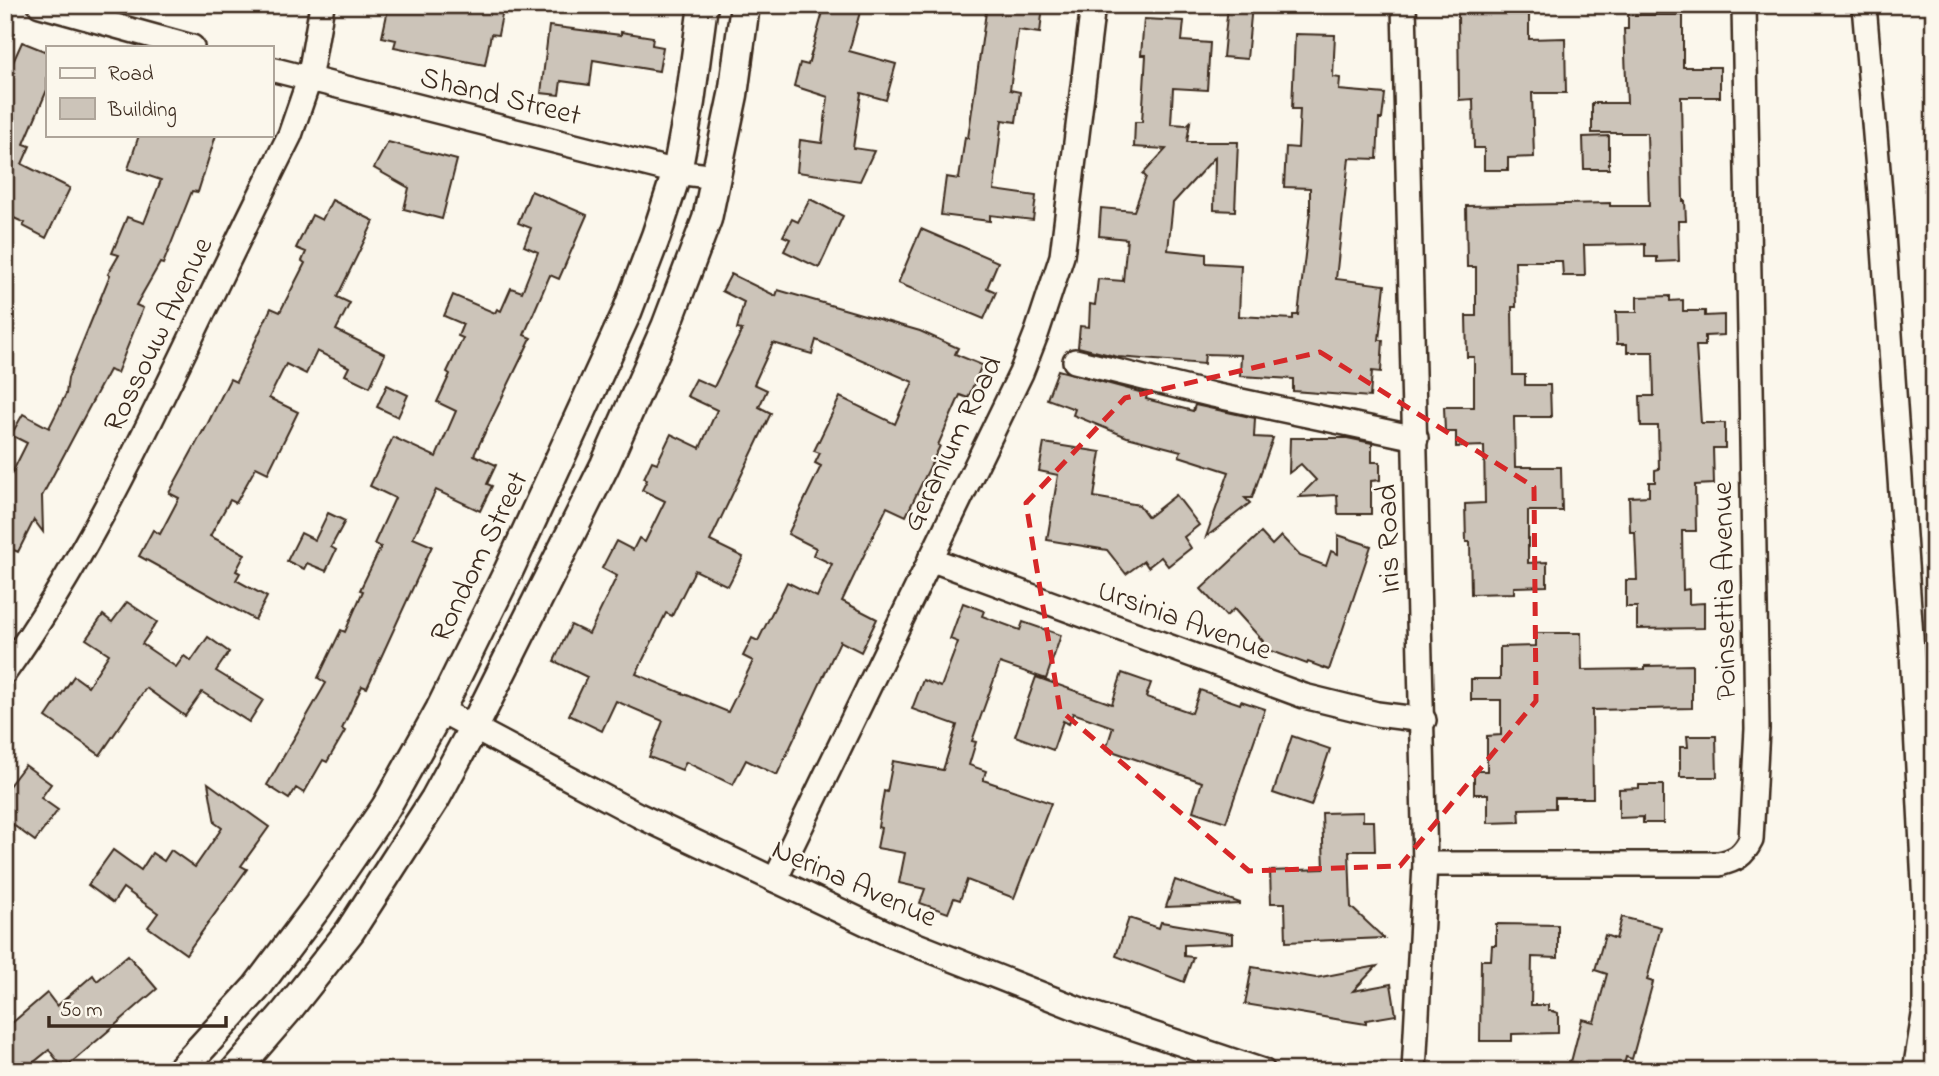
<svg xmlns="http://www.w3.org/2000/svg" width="1939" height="1076" font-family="'Indie Flower',sans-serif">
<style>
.building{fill:#ccc4b9;stroke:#3b2a1e;stroke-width:2;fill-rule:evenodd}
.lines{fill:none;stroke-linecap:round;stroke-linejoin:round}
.minor-casing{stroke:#3b2a1e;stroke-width:28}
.tertiary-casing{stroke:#3b2a1e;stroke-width:33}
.minor{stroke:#fbf7ec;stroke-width:23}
.tertiary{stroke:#fbf7ec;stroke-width:28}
.marked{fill:none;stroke:#d62828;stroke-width:5;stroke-dasharray:14 9;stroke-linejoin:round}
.labels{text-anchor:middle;stroke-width:5;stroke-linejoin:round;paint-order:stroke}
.street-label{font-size:30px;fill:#3b2a1e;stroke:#fbf7ec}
</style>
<rect width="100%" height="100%" fill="#fbf7ec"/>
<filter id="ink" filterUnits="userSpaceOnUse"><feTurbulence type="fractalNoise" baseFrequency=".0143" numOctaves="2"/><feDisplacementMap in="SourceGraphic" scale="14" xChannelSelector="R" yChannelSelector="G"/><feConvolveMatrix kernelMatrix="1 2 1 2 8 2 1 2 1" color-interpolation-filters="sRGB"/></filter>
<g filter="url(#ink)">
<!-- building -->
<g class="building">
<polygon points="389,5 442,5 475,12 477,5 504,5 498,35 491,34 485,65 394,47 396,40 382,37"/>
<polygon points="825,5 862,5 849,51 896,64 886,100 861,93 853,148 874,151 860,181 797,172 800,140 822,143 828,97 794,86 800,63 808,65"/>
<polygon points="987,5 1043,5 1040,33 1018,30 1010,90 1020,92 1016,122 1002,120 994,190 1036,196 1033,220 990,215 990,221 941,215 946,177 959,179 965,137 968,138"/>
<polygon points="1228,5 1252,5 1247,59 1223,57"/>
<polygon points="1529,12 1529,39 1565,38 1566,93 1532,93 1534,157 1508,158 1508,170 1484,170 1484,148 1474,148 1473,99 1459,100 1458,13"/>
<polygon points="1628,15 1683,15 1683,67 1720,67 1720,97 1681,97 1683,201 1685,201 1686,221 1678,221 1679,261 1657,262 1657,257 1645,257 1645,244 1584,245 1585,276 1563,276 1562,261 1515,261 1516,307 1512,307 1513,375 1525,375 1525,385 1550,385 1551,417 1514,417 1515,467 1561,467 1562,511 1528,511 1528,563 1547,562 1547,586 1514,587 1514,593 1471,594 1470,542 1466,542 1465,504 1485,503 1484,446 1456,447 1456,432 1445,432 1444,407 1474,407 1474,357 1467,357 1466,316 1476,316 1476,267 1467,267 1466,206 1610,203 1610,206 1649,206 1647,133 1592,133 1592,103 1627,103 1624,29 1628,29"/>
<polygon points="1144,19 1184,21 1182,41 1210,43 1207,90 1173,88 1171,124 1187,125 1190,122 1187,142 1238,142 1235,211 1214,210 1215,157 1173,203 1168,250 1206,254 1206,263 1241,265 1239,316 1293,319 1293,315 1298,315 1310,212 1310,188 1284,187 1286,147 1298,148 1300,109 1292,109 1295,34 1335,35 1333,77 1340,78 1339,90 1385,94 1382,119 1379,119 1377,159 1349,158 1336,279 1385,285 1379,340 1383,340 1381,372 1372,371 1370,397 1293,391 1293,379 1240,376 1241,355 1205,354 1204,364 1118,357 1078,347 1080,326 1089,327 1090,304 1095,305 1098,279 1123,281 1127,239 1099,236 1101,208 1134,211 1146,177 1143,174 1166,149 1134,147 1135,122 1142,122 1146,55 1141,55"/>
<polygon points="549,26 621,35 621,32 653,37 652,45 663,47 659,71 593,60 590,85 561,81 559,95 541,93"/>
<polygon points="22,42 47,52 47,90 24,144 30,146 22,164 70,188 46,238 23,226 25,223 5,214 5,80"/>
<polygon points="139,135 216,135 198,192 192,191 163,264 160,263 136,305 143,308 117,373 109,370 42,496 43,532 34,520 18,552 5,546 5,487 27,443 11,435 23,414 49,428 66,394 68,378 110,275 108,274 119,255 112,253 127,217 144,223 161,180 128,169"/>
<polygon points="1609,136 1609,169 1584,169 1583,137"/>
<polygon points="388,142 457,160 442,219 404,209 409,188 374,168"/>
<polygon points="531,191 587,215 559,279 550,275 524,335 531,338 474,455 496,465 487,484 492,486 480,511 436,490 413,538 432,546 367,688 362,686 342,729 345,731 327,762 323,760 304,793 296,788 289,799 267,785 326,683 318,678 341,630 345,632 363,591 360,590 381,547 374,544 395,498 370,486 393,437 436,457 456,411 437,402 450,374 447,372 463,338 458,336 463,324 444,316 453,295 495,313 497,309 501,311 511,288 522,292 538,252 524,246 531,228 518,223"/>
<polygon points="810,199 843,216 819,268 784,251 790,239 783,236 792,219 798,222"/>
<polygon points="332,200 374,221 337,297 350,303 336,330 385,354 370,387 345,375 349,367 317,351 306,374 286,364 269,398 298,412 268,473 256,467 236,503 230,500 210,536 245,554 236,571 240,573 236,580 267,597 255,620 139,556 153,530 160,534 179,498 169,493 203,431 204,431 230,379 236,382 271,308 280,312 305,263 302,261 306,252 296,248 312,215 322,220"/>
<polygon points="921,229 998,262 987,288 996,292 984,319 898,283"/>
<path d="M731 274 776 296 778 290 920 331 958 348 955 354 982 365 968 398 960 395 938 445 940 446 906 516 887 507 842 601 877 619 861 652 840 641 777 775 746 760 733 785 686 762 682 770 649 757 663 721 616 701 602 731 569 715 587 677 554 661 571 625 589 634 617 576 602 568 616 541 633 550 639 538 645 542 665 501 642 490 647 480 644 478 652 461 657 463 671 434 700 448 717 410 687 396 696 379 714 387 742 330 737 329 744 302 722 291ZM816 340 913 382 895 424 840 397 814 451 820 453 815 463 821 466 788 534 816 548 813 555 832 564 817 597 787 582 758 641 752 638 743 656 753 661 728 712 636 674 666 613 672 616 695 570 728 586 743 557 710 541 771 413 759 407 767 390 754 384 773 343 812 354Z"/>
<polygon points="1670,296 1670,301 1683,300 1683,311 1705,311 1705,316 1724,315 1724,335 1705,336 1705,346 1696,346 1701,423 1725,423 1725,448 1713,448 1714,484 1695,485 1696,531 1682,531 1683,590 1689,589 1689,604 1704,603 1704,628 1637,629 1637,607 1626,607 1626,580 1637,580 1635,532 1630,532 1629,497 1649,496 1649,482 1655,482 1655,470 1659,469 1658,426 1641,426 1640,396 1654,396 1653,352 1627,352 1627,344 1617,344 1616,312 1637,312 1637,297"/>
<polygon points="1058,370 1147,394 1146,399 1193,411 1195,405 1255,418 1254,437 1273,438 1252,498 1245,498 1250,503 1206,537 1229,472 1179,456 1181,451 1127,437 1073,415 1075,409 1047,399"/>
<polygon points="387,385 408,395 398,417 377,407"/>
<polygon points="1290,438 1347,438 1372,443 1372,462 1380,462 1380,480 1371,481 1371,514 1338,514 1337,495 1299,497 1316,480 1301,464 1289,473"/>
<polygon points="1044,443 1101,452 1094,497 1139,505 1148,517 1176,495 1199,525 1184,537 1191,548 1168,566 1161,557 1148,567 1144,561 1126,574 1107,550 1047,540 1058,475 1039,471"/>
<polygon points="328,513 345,521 331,547 336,550 326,571 307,563 304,569 287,561 301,533 315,540"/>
<polygon points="1261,533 1272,545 1281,536 1300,556 1326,566 1331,551 1338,554 1338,535 1371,546 1329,670 1308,662 1307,664 1261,647 1263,641 1234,609 1226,616 1201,589"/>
<polygon points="127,602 157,622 142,644 176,667 184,656 191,661 208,637 229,652 216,671 263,700 249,722 202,692 185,716 146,688 100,755 46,717 74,676 88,686 109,654 86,639 103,615 112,622"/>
<polygon points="963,603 984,611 982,616 1020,630 1023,622 1061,635 1046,679 1000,663 972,741 976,742 969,765 986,771 983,780 1051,803 1014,898 967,880 960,900 954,898 948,913 920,903 925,889 899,883 905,853 877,848 881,828 878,827 884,791 887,792 893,761 943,770 957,725 912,709 923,680 941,687 958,642 950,639"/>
<polygon points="1536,633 1581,633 1582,670 1645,669 1645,666 1692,665 1692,708 1592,710 1593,798 1555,798 1555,808 1519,809 1520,822 1488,823 1488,794 1474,794 1474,771 1487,771 1487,736 1501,735 1501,700 1471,700 1471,679 1500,679 1500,647 1536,646"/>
<polygon points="1122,673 1151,683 1146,697 1192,713 1200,690 1240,704 1241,701 1265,709 1226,822 1193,811 1202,782 1106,749 1113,727 1073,713 1069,724 1063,721 1053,750 1015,736 1036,677 1112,704"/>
<polygon points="1292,736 1330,749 1311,806 1273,793"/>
<polygon points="1687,736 1716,736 1717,777 1680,777 1680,747 1688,747"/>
<polygon points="25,765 51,784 41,798 58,810 35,841 5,819 5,791"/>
<polygon points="208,783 269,827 241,866 247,869 186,954 148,927 158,913 123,888 113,903 88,885 113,850 141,870 152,853 164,861 171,850 195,867 222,828 215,823"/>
<polygon points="1639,785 1663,785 1663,823 1643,823 1643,817 1619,818 1619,789 1639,788"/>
<polygon points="1363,812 1363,821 1374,821 1375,851 1349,851 1351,907 1384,938 1286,942 1285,903 1271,903 1270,871 1324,869 1322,813"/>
<polygon points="1175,880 1240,903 1240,904 1166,907"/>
<polygon points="1622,917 1661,927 1647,980 1653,982 1632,1059 1626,1057 1623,1068 1583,1068 1584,1064 1571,1062 1582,1019 1594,1022 1607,974 1595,970 1605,935 1616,939"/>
<polygon points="1129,918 1159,928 1161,922 1233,934 1233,943 1184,945 1184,956 1193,957 1184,982 1116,956"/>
<polygon points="1496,924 1558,925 1558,958 1532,957 1531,1005 1548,1005 1548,1010 1558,1013 1558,1033 1512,1034 1512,1041 1480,1041 1481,960 1491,960 1492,945 1496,945"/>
<polygon points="128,955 157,989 64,1069 49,1050 23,1071 5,1071 5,1029 47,993 57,1006 93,975 97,981"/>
<polygon points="1377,966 1353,991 1391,984 1396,1015 1366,1020 1366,1024 1245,1004 1252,967 1316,978"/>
</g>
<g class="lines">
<defs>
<g id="minor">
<polyline points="40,5 192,47"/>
<polyline points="1404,5 1425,864 1414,1071"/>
<polyline points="1864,5 1881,205 1912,651 1925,904 1925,1009 1915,1071"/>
<polyline points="271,69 677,172 716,177"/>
<polyline points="1075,361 1213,395 1416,438"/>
<polyline points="930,559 1304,696 1377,714 1424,720"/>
<path d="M5 672C79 568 132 460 187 346 221 275 255 205 290 135L309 80 322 5"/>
<polyline points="440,710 638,815 889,934 1081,1010 1263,1071"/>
<path d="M1425 864H1719C1736 860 1743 856 1751 840L1757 729 1756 659 1744 5"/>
<polyline points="775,880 1021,373 1037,332 1062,256 1093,5"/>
</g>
<g id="tertiary">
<polyline points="180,1071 256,988 318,906 386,807 440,710 508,572 627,312 656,236 677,172 690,102 703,5"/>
<polyline points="235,1071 286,1012 350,931 435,799 474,727 605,465 666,327 707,219 733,95 745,5"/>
</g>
</defs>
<!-- minor casing -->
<use href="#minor" class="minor-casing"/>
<!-- tertiary casing -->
<use href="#tertiary" class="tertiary-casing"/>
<!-- minor -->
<use href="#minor" class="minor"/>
<!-- tertiary -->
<use href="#tertiary" class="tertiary"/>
</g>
</g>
<!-- marked area -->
<path class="marked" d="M1320 352 1534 487 1536 701 1400 866 1249 871 1060 710 1026 503 1125 398Z"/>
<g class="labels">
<!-- street labels -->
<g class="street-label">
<text transform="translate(501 95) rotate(14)" y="10">Shand Street</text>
<text transform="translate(157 334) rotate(-64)" y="10">Rossouw Avenue</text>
<text transform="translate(951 443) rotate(-64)" y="10">Geranium Road</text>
<text transform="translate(1387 539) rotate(-92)" y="10">Iris Road</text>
<text transform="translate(478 556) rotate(-64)" y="10">Rondom Street</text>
<text transform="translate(1723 591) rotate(-91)" y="10">Poinsettia Avenue</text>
<text transform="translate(1185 619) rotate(20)" y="10">Ursinia Avenue</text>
<text transform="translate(855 882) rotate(24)" y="10">Nerina Avenue</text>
</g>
</g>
<!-- margin -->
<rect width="1939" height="1076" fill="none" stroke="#fbf7ec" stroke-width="28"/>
<rect x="14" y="14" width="1911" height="1048" fill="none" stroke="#3b2a1e" stroke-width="2.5" filter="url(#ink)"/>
<!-- legend -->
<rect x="46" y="46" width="228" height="91" fill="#fbf7ec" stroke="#aea59a" stroke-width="2"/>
<rect x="60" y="68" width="35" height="10" fill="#fbf7ec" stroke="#aea59a" stroke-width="2"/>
<text x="108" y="80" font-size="21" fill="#3b2a1e">Road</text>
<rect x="60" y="98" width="35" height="21" fill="#ccc4b9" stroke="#aea59a" stroke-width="2"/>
<text x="108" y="116" font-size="21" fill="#3b2a1e">Building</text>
<!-- scale -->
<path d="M49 1016v10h177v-10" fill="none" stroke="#3b2a1e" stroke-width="3.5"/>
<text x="60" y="1016" font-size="21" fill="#3b2a1e" stroke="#fbf7ec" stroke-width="5" paint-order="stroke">50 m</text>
</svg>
